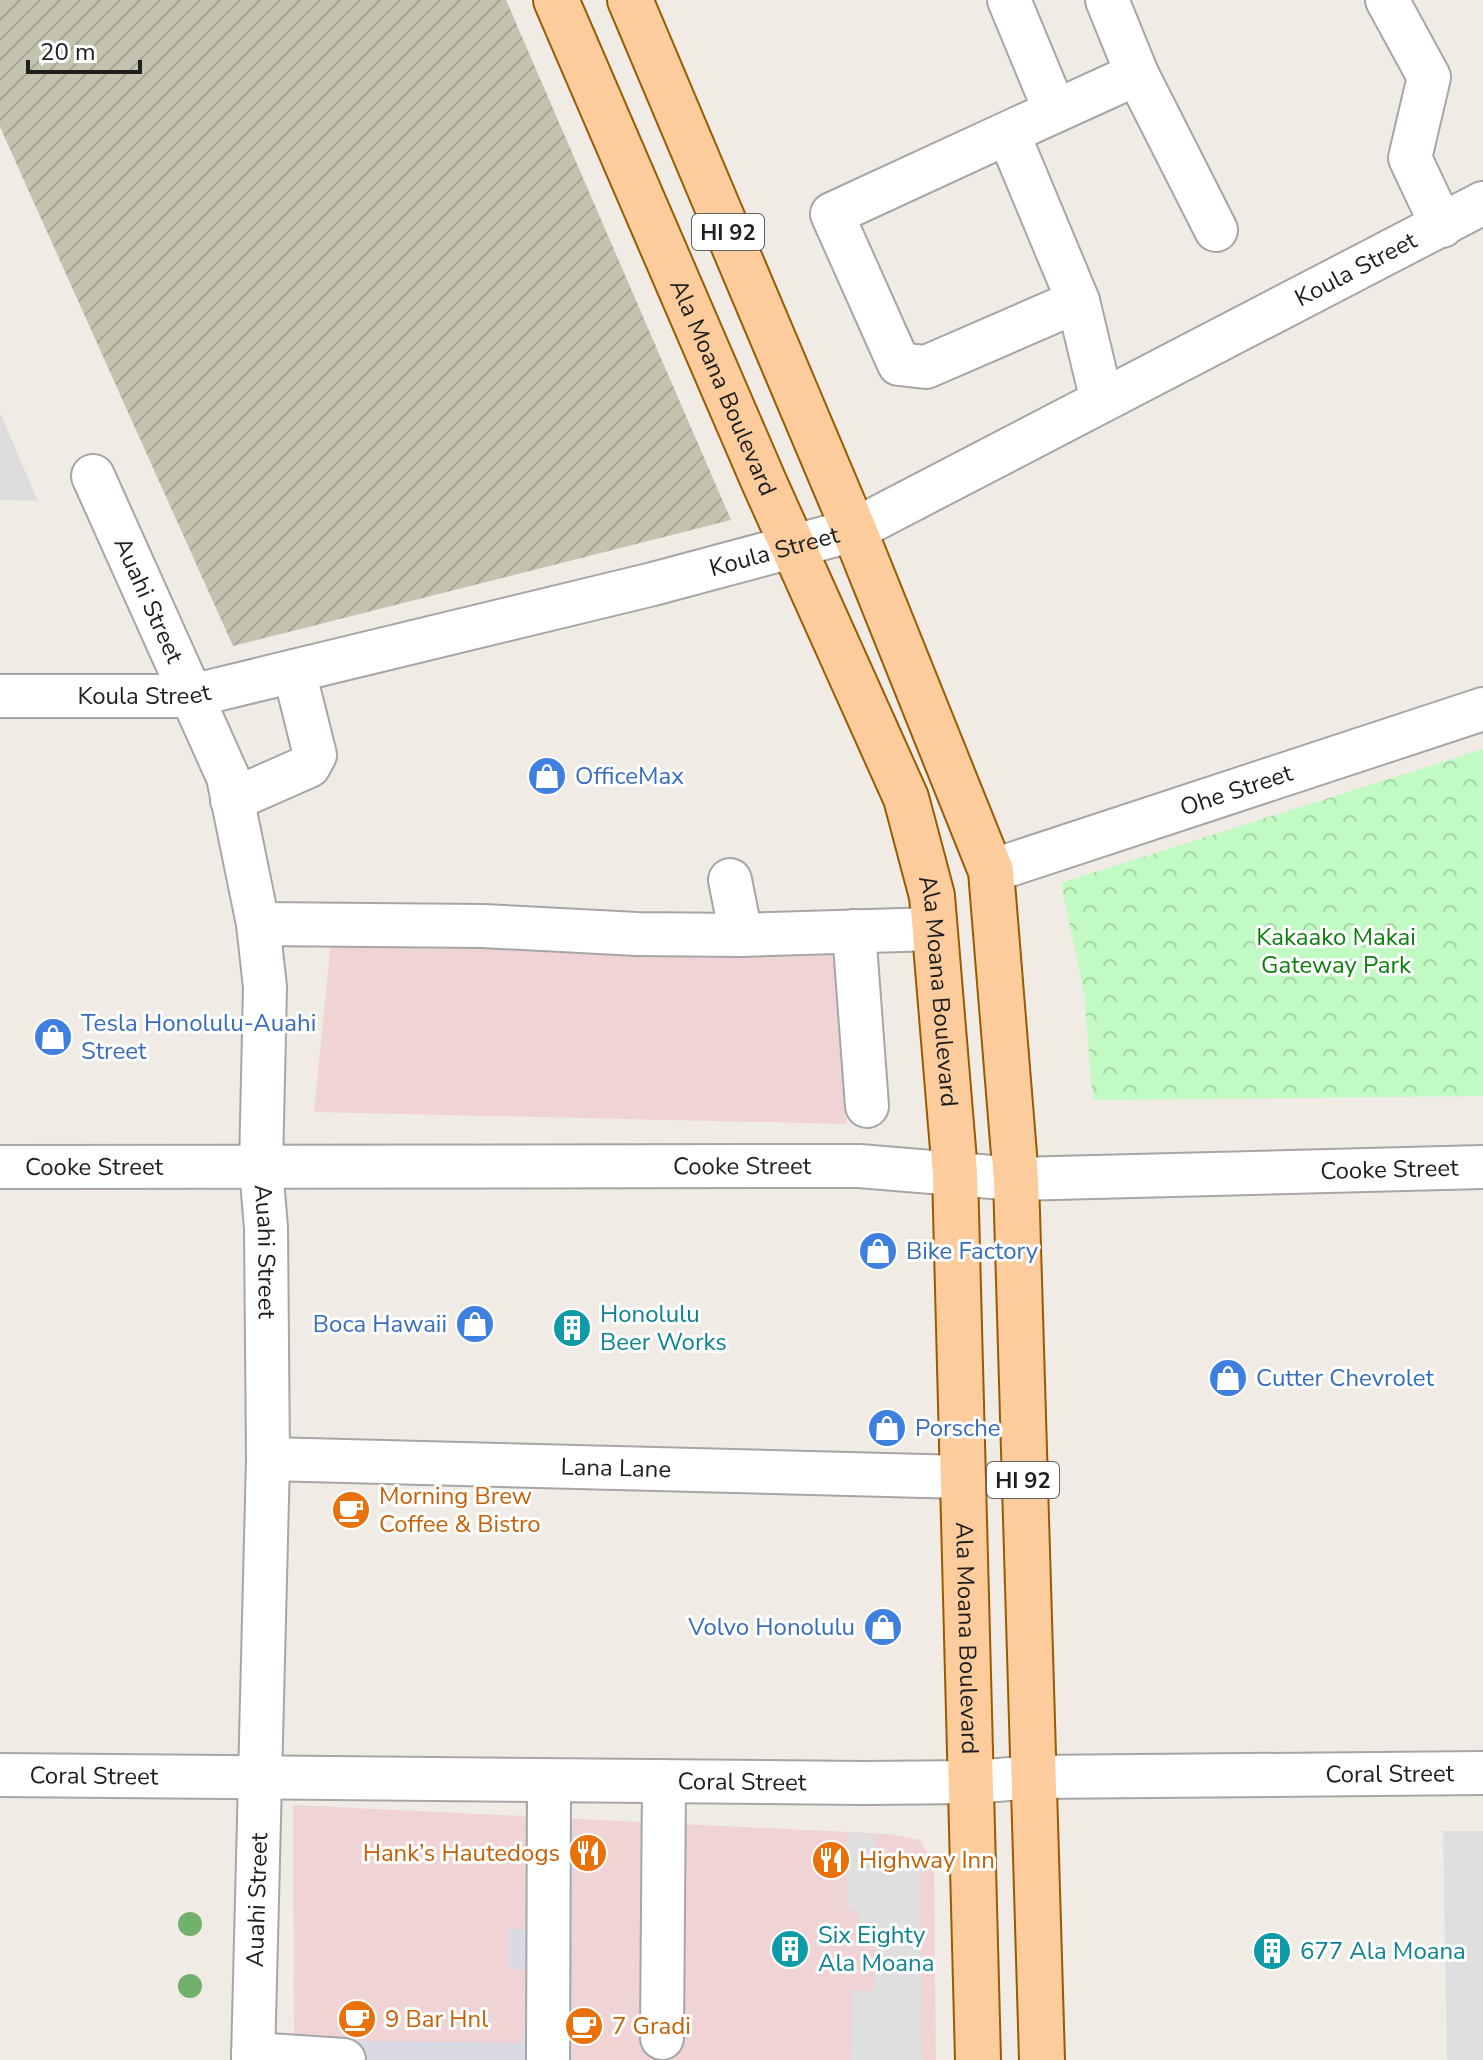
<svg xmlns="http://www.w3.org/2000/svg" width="1483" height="2060" font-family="'Nunito Sans',sans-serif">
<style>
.residential{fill:#dddcdc}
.commercial{fill:#f0d4d5}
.construction{fill:url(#construction-furrows)}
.park{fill:url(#park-crowns)}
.parking{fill:#dfdfdf}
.plaza{fill:#d9dae5}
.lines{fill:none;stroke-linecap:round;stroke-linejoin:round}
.minor-casing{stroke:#a6a6a6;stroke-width:46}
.major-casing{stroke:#995b00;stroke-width:48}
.minor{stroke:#fff;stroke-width:42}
.major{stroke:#fccc9d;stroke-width:44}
.tree{fill:#72b06e}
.labels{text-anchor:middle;stroke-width:6;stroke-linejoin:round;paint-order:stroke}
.shield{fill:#fff;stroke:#626262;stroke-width:2}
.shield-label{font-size:22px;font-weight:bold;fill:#1f1f1f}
.street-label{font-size:24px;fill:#1f1f1f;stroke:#fff}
.shop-label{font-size:24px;fill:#366cbe;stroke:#fff;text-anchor:start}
.park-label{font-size:24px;fill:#0b7f0c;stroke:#fff}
.culture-label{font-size:24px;fill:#0d838f;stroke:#fff;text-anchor:start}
.food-label{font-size:24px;fill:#c56008;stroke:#fff;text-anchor:start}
</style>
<defs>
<pattern id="construction-furrows" width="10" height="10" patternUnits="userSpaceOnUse" patternTransform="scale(2)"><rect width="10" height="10" fill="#c4c3b0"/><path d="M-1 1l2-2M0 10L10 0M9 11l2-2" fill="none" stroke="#a8a797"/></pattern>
<pattern id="park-crowns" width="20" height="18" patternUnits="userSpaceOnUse" patternTransform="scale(2)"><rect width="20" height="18" fill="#c1fac2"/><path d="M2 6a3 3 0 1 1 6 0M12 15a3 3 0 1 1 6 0" fill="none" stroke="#a5d6a6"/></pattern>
</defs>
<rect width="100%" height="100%" fill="#f0ebe5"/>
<!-- residential -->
<polygon class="residential" points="0,413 38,501 0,500"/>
<!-- commercial -->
<g class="commercial">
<polygon points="331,941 846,955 847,1124 314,1112"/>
<polygon points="293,1805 888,1834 920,1840 934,1866 936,2060 294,2060"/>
</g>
<!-- construction -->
<polygon class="construction" points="0,0 506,0 731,520 233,646 0,127"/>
<!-- park -->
<polygon class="park" points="1483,749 1483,1096 1093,1100 1084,993 1061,883"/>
<!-- parking -->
<g class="parking">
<polygon points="1443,1831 1483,1831 1483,2060 1447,2060"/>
<polygon points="848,1832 874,1834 877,1864 919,1861 922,2060 851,2060 853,1990 874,1991 877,1942 859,1942 859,1912 847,1910"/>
</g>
<!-- plaza -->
<polygon class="plaza" points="533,1821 574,1821 572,2060 313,2060 313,2041 524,2043 525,1970 509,1969 509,1929 532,1930"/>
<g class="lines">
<defs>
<g id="minor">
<polyline points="1009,0 1055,111"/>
<polyline points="1387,0 1429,77 1410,158 1442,226"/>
<polyline points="1137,74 1216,230"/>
<path d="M1008 133 1078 301 926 367 899 364 832 214C934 167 1035 120 1137 74L1107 0"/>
<polyline points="1078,301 1102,401"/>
<path id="s1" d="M93 476 228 777 258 924 265 987 261 1168 266 1228 268 1459 253 2060"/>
<path id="s2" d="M0 696H191L653 584 854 530 1483 203"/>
<polyline points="232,800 309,766 315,755 294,671"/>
<path id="s3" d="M991 871 1483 709"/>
<polyline points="730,880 741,935 935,929"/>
<polyline points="258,924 483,926 637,934 741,935"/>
<polyline points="854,931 867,1106"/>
<path id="s4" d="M0 1167 859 1166 1016 1179 1483 1167"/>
<path id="s5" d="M268 1459 963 1477"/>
<path id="s6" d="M0 1775 865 1783 974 1782 1033 1777 1483 1773"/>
<polyline points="662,2038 664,1781"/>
<polyline points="253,2054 344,2060"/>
<polyline points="548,2060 549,1782"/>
</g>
<g id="major">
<path id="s7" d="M556 0 764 482 906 798 932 896 955 1173 978 2060"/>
<polyline points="630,0 854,530 991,871 1016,1179 1042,2060"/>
</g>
</defs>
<!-- minor casing -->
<use href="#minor" class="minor-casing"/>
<!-- major casing -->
<use href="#major" class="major-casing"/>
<!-- minor -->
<use href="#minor" class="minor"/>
<!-- major -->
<use href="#major" class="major"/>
</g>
<!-- trees -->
<g class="tree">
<circle cx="190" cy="1924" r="12"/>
<circle cx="190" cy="1986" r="12"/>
</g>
<!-- icons -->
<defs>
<symbol id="shop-disc" viewBox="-11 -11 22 22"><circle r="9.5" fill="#3f7fe0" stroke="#fff"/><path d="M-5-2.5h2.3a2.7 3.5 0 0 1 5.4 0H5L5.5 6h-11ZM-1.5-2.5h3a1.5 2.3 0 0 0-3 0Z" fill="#fff"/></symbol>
<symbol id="building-disc" viewBox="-11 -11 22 22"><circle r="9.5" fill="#0f9aa8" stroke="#fff"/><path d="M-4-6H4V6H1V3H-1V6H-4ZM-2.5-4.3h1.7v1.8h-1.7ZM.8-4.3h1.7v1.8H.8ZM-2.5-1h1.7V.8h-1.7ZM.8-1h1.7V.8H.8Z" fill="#fff"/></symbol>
<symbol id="cafe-disc" viewBox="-11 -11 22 22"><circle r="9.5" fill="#e8710a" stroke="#fff"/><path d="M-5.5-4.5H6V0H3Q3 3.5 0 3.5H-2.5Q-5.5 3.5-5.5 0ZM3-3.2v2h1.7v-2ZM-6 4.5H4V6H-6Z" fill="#fff"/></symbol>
<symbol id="restaurant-disc" viewBox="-11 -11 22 22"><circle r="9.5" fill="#e8710a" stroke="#fff"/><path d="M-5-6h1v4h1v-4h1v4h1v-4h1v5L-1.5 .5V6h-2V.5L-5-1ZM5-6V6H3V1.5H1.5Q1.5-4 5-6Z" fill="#fff"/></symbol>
</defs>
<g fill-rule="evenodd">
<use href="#shop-disc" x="525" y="754" width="44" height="44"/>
<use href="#shop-disc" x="31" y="1015" width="44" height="44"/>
<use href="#shop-disc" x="856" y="1229" width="44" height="44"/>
<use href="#shop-disc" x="453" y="1302" width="44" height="44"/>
<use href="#building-disc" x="550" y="1306" width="44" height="44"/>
<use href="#shop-disc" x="1206" y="1356" width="44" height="44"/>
<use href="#shop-disc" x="865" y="1406" width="44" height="44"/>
<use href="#cafe-disc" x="329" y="1488" width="44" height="44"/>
<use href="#shop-disc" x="861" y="1605" width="44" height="44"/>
<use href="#restaurant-disc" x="566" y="1831" width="44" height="44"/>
<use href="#restaurant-disc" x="809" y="1838" width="44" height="44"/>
<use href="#building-disc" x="768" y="1927" width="44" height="44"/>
<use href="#building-disc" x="1250" y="1929" width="44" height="44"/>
<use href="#cafe-disc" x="335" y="1997" width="44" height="44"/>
<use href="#cafe-disc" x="562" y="2004" width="44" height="44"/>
</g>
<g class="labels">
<!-- shield labels -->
<g class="shield">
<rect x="692" y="214" width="72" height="36" rx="6"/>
<rect x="987" y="1462" width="72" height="36" rx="6"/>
</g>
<g class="shield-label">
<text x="728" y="240">HI 92</text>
<text x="1023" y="1488">HI 92</text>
</g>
<!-- street labels -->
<g class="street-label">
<text dy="8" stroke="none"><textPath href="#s2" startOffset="1440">Koula Street</textPath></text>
<text dy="8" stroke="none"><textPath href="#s7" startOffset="422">Ala Moana Boulevard</textPath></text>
<text dy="8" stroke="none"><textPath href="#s2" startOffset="792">Koula Street</textPath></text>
<text dy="8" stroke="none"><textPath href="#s1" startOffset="136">Auahi Street</textPath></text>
<text dy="8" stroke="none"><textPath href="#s2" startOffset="144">Koula Street</textPath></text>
<text dy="8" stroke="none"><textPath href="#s3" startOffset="258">Ohe Street</textPath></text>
<text dy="8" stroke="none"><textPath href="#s7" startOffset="1068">Ala Moana Boulevard</textPath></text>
<text dy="8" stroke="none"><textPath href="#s4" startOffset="94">Cooke Street</textPath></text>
<text dy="8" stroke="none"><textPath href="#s4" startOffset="742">Cooke Street</textPath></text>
<text dy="8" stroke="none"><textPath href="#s4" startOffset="1390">Cooke Street</textPath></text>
<text dy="8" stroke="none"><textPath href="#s1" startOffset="808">Auahi Street</textPath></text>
<text dy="8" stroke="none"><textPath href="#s5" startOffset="348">Lana Lane</textPath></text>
<text dy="8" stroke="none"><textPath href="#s7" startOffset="1716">Ala Moana Boulevard</textPath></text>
<text dy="8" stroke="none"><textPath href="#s6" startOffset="1390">Coral Street</textPath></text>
<text dy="8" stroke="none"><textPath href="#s6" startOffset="94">Coral Street</textPath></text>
<text dy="8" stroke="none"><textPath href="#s6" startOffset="742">Coral Street</textPath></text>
<text transform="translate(257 1900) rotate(-88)" y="8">Auahi Street</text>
</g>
<!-- shop labels -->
<g class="shop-label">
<text x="575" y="784">OfficeMax</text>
<text x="81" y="1031">Tesla Honolulu-Auahi<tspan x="81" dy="28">Street</tspan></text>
<text x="906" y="1259">Bike Factory</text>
<text x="447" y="1332" text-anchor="end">Boca Hawaii</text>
<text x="1256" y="1386">Cutter Chevrolet</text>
<text x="915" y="1436">Porsche</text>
<text x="855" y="1635" text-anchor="end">Volvo Honolulu</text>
</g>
<!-- park labels -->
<g class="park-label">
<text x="1336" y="945">Kakaako Makai<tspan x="1336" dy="28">Gateway Park</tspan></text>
</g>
<!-- culture labels -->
<g class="culture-label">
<text x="600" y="1322">Honolulu<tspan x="600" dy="28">Beer Works</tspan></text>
<text x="818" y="1943">Six Eighty<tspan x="818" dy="28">Ala Moana</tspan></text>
<text x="1300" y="1959">677 Ala Moana</text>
</g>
<!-- food labels -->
<g class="food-label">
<text x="379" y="1504">Morning Brew<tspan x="379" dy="28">Coffee &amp; Bistro</tspan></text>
<text x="560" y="1861" text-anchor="end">Hank’s Hautedogs</text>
<text x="859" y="1868">Highway Inn</text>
<text x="385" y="2027">9 Bar Hnl</text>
<text x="612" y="2034">7 Gradi</text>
</g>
</g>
<!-- scale -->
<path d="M28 60v12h112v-12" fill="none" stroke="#1f1f1f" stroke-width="4"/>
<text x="40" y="60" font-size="24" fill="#1f1f1f" stroke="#ffffff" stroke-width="6" paint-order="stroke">20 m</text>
</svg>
